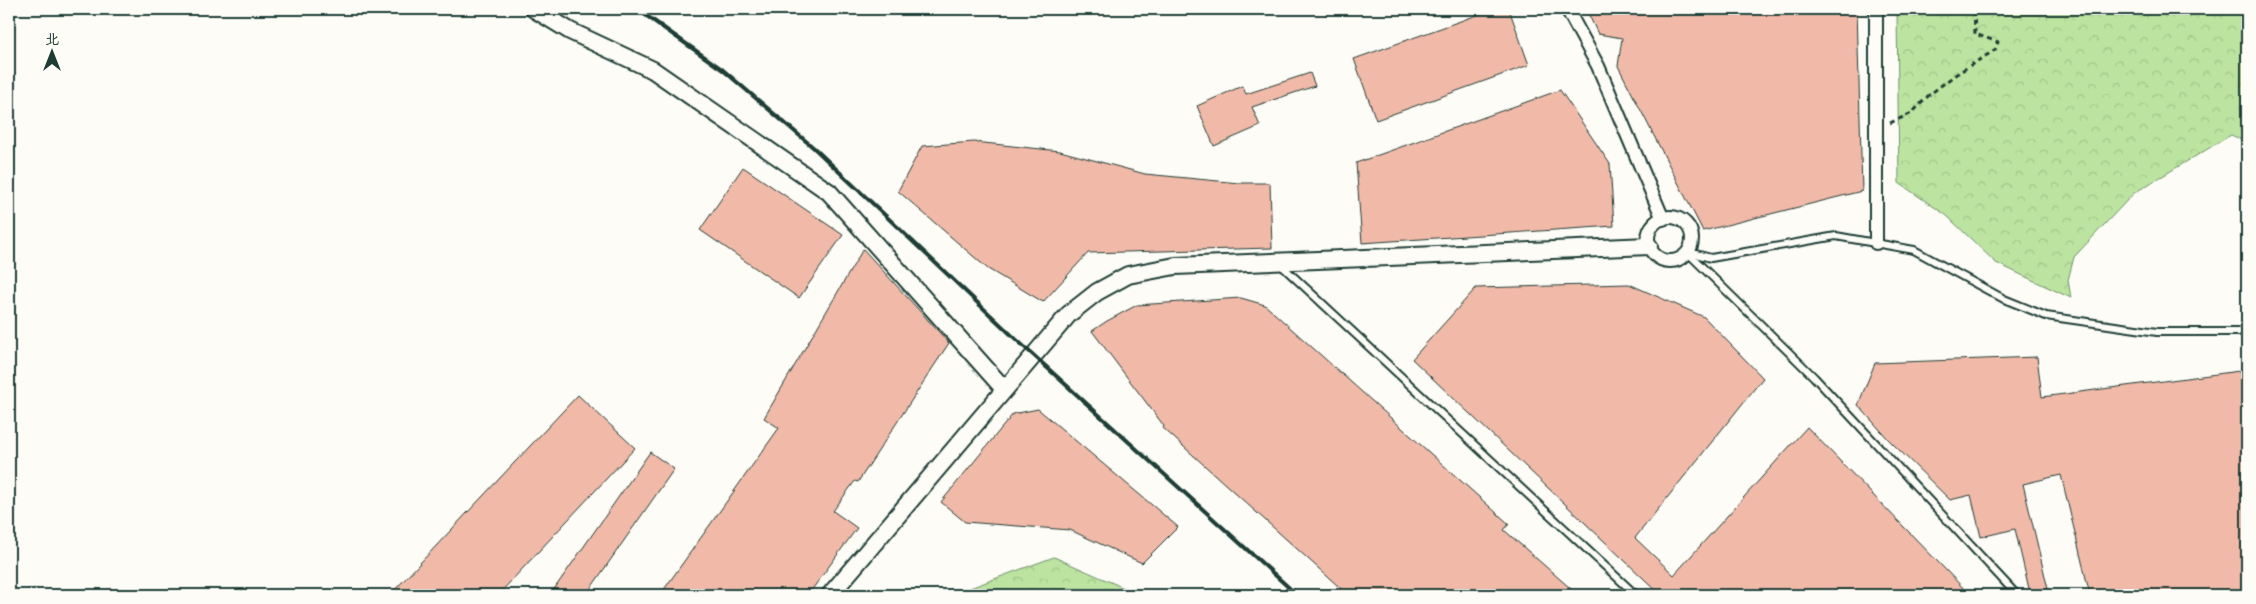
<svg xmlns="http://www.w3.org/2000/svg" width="2256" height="604" font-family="'Indie Flower','LXGW WenKai TC',sans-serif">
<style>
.forest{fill:url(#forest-crowns);stroke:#6e906a}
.building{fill:#f1b9a8;stroke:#1f3d34}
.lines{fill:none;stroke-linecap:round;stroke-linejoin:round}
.service-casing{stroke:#1f3d34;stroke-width:10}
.minor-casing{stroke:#1f3d34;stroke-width:16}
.tertiary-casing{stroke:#1f3d34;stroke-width:20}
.path{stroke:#1f3d34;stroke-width:3;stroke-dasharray:5 4;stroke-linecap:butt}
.service{stroke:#fdfcf7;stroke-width:6}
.minor{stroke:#fdfcf7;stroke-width:12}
.tertiary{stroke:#fdfcf7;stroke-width:16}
.rail{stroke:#1f3d34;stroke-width:4}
</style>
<defs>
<pattern id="forest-crowns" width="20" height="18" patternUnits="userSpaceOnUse" patternTransform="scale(1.25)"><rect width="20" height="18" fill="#bce4a0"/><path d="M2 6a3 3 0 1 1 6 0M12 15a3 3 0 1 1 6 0" fill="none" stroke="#a1c48a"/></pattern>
</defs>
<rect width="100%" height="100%" fill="#fdfcf7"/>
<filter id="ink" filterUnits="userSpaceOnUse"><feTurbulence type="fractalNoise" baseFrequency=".02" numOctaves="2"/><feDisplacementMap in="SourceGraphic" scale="10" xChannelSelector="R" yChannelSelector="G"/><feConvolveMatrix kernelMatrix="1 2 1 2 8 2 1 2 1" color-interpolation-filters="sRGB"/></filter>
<g filter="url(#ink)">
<!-- forest -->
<g class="forest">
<polygon points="1897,9 2247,9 2247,142 2231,135 2134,193 2074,257 2068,280 2071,298 1996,263 1946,215 1899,183"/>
<polygon points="1054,557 1140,595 951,595"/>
</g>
<!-- building -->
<g class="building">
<polygon points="1494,9 1509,9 1529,65 1376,120 1354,59"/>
<polygon points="1586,9 1857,9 1862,191 1703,231 1618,66 1622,38 1598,34"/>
<polygon points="1310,73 1315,86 1252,107 1260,126 1214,146 1197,106 1242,86 1246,94"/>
<polygon points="1560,90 1610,164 1614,226 1362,243 1356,163"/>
<polygon points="974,142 1060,151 1145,174 1239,183 1270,183 1272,248 1088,253 1043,302 988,269 898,191 922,146"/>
<polygon points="743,167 843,235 799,298 700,230"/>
<polygon points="863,249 949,343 858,482 855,481 833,511 857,528 808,595 660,595 779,428 764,418"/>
<polygon points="1629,284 1704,317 1763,378 1635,538 1674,575 1807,427 1970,595 1661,595 1412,359 1476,288"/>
<polygon points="1241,298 1265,305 1509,524 1504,530 1578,595 1348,595 1163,428 1164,426 1092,331 1107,321 1137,305"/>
<polygon points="2037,357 2042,397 2247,370 2247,595 2090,595 2061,475 2023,484 2048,589 2030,593 2015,529 1981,537 1971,495 1950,500 1889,440 1858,405 1875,363"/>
<polygon points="578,395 635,448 498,595 390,595"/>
<polygon points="1038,409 1178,527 1142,563 1070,530 965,522 941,502 1013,414"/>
<polygon points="650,452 674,469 586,595 550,595"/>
</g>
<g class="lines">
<defs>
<g id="service">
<polyline points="1688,252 1711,258 1836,236 1914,250 2004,299 2046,316 2157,332 2238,332 2247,329"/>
<polyline points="1689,254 1814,377 2017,595"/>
<polyline points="1281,265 1636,595"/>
</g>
<g id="minor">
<polyline points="1567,9 1598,66 1663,219"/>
<circle cx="1670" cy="239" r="22"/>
<polyline points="1876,243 1876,9"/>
</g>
<g id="tertiary">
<polyline points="534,9 570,31 653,70 829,192 1004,389"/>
<polyline points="830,595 1069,314 1097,292 1128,275 1175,266 1649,246"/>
</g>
</defs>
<!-- service casing -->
<use href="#service" class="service-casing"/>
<!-- minor casing -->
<use href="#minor" class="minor-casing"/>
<!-- tertiary casing -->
<use href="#tertiary" class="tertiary-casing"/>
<!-- path -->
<polyline class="path" points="1890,123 1912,113 1929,95 1955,75 1995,50 1998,42 1975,34 1974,9"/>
<!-- service -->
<use href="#service" class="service"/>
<!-- minor -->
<use href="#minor" class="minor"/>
<!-- tertiary -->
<use href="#tertiary" class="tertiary"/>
<!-- rail -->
<polyline class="rail" points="637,9 723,70 814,148 1020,343 1297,595"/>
</g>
</g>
<!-- margin -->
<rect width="2256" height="604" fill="none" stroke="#fdfcf7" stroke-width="30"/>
<rect x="15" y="15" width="2226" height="574" fill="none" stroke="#1f3d34" stroke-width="2" filter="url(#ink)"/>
<!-- north arrow -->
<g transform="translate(52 52)" stroke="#fdfcf7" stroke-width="4" paint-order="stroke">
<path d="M0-4L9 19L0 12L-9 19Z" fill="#1f3d34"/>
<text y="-8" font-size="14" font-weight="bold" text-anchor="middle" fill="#1f3d34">北</text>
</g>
</svg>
